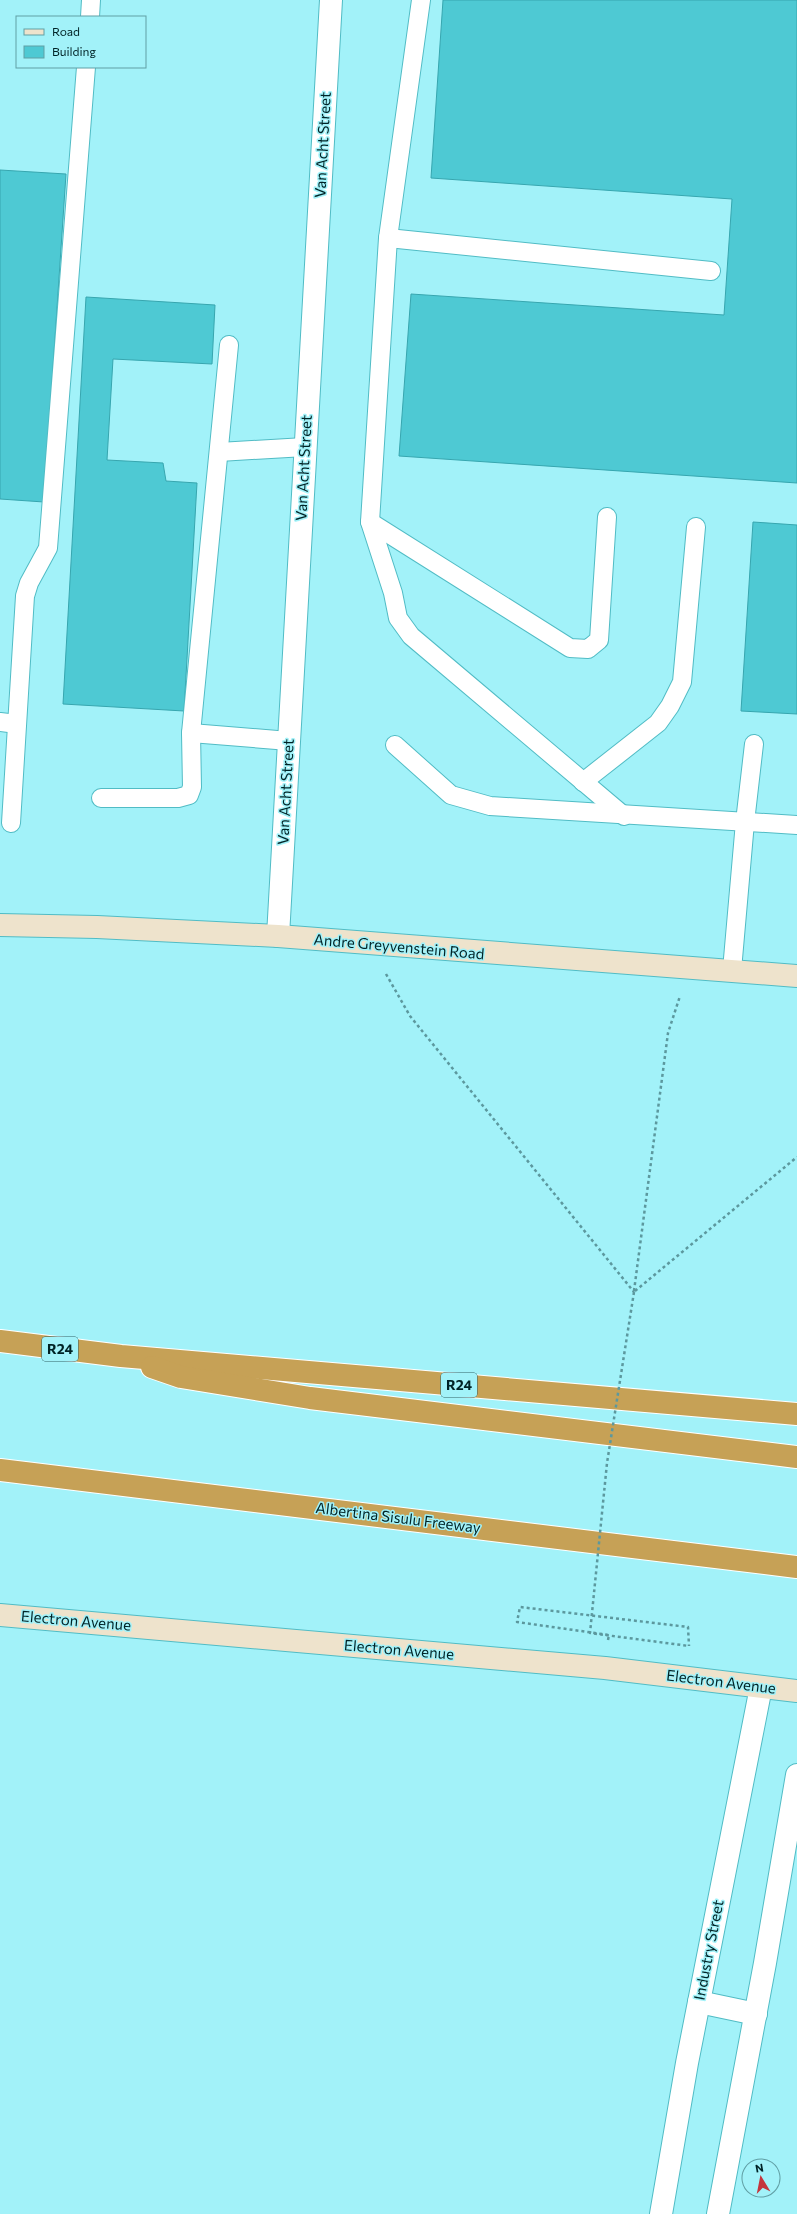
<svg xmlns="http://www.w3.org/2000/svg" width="797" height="2214" font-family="Commissioner,sans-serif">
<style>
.building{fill:#4ec9d3;stroke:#37a6af}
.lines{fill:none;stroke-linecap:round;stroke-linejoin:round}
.lane-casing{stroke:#51bcc5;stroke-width:20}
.street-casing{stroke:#51bcc5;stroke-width:24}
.secondary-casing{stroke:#51bcc5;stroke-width:24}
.highway-casing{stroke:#fff;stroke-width:24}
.path{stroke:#5c989e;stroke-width:2.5;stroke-dasharray:3 3;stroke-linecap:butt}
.lane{stroke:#fff;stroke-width:18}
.street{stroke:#fff;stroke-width:22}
.secondary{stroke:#eee3cc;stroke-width:22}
.highway{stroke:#c6a156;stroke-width:22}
.path-bridge{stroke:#5c989e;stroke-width:2.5;stroke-dasharray:3 3;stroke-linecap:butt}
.labels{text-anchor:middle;stroke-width:3;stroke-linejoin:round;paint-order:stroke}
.shield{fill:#a2f2f9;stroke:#316165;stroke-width:1}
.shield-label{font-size:14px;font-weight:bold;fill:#002326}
.street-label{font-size:15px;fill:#002326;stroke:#a2f2f9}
</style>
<rect width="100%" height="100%" fill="#a2f2f9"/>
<!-- building -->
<g class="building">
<polygon points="443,0 797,0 797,483 399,456 411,294 724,315 732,199 431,178"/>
<polygon points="0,170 66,174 44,502 0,499"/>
<polygon points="86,297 215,305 212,364 113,359 107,460 163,463 166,481 197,483 184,711 63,704"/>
<polygon points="753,522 797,525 797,714 741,711"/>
</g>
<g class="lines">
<defs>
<g id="lane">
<polyline points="421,0 388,238 370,522 393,593 398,618 411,636 624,816"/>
<polyline points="90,17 91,0"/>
<polyline points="388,238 711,271"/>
<polyline points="219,452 305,447"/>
<polyline points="370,522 570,648 588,649 599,640 607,517"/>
<polyline points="0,722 17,724"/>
<polyline points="191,733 289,741"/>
<polyline points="395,745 451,795 490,806 797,825"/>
<polyline points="583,782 658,723 670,706 682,682 696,527"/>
<polyline points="101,798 178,798 189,795 192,787 191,733 229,345"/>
<polyline points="11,823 25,596 29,583 48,548 86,67"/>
<polyline points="732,970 745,822 754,744"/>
</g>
<g id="street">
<polyline points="278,936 331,0"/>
<polyline points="699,2002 756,2014"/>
<polyline points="661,2214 687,2063 761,1687"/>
<polyline points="718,2214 765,1963 797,1775"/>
</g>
<g id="secondary">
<polyline points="0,925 97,927 278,936 797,976"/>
<polyline points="0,1615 605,1668 797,1691"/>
</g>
<g id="highway">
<polyline points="0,1341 121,1356 797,1414"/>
<polyline points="152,1367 181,1377 310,1398 797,1457"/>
<polyline points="0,1470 797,1567"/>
</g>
</defs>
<!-- lane casing -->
<use href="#lane" class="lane-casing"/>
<!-- street casing -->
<use href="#street" class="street-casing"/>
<!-- secondary casing -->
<use href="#secondary" class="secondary-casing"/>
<!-- highway casing -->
<use href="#highway" class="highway-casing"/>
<!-- path -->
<g class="path">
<polyline points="386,974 410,1016 634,1292"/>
<polyline points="634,1291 668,1033 680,996"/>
<polyline points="635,1291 797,1157"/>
<polyline points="608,1640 609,1635 517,1622 520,1607 688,1627 689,1646"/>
</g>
<!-- lane -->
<use href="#lane" class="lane"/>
<!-- street -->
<use href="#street" class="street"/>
<!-- secondary -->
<use href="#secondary" class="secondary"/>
<!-- highway -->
<use href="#highway" class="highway"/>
<!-- path-bridge -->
<polyline class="path-bridge" points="634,1292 607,1463 590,1633 689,1646"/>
</g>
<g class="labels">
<!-- shield labels -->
<g class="shield">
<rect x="42" y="1337" width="36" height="24" rx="3"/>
<rect x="441" y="1373" width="36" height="24" rx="3"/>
</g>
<g class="shield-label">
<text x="60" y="1354">R24</text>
<text x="459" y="1390">R24</text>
</g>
<!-- street labels -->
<g class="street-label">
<text transform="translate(323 145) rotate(-87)" y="5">Van Acht Street</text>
<text transform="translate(304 468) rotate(-87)" y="5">Van Acht Street</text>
<text transform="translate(286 792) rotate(-87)" y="5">Van Acht Street</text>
<text transform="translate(399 947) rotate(5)" y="5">Andre Greyvenstein Road</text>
<text transform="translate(398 1518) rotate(7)" y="5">Albertina Sisulu Freeway</text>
<text transform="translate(76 1621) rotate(5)" y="5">Electron Avenue</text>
<text transform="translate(399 1650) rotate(5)" y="5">Electron Avenue</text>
<text transform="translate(721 1682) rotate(7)" y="5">Electron Avenue</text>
<text transform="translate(709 1950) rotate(-79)" y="5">Industry Street</text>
</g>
</g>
<!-- legend -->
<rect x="16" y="16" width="130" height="52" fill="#a2f2f9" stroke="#619fa5"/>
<rect x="24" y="29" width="20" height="6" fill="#eee3cc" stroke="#619fa5"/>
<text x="52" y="36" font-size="12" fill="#002326">Road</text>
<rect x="24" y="46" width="20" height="12" fill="#4ec9d3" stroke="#619fa5"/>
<text x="52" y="56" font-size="12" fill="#002326">Building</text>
<!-- north arrow -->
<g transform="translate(761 2178) rotate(350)"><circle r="19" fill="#a2f2f9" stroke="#619fa5"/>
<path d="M0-3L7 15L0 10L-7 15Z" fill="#c4353c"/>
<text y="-6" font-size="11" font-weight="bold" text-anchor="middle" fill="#002326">N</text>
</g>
</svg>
